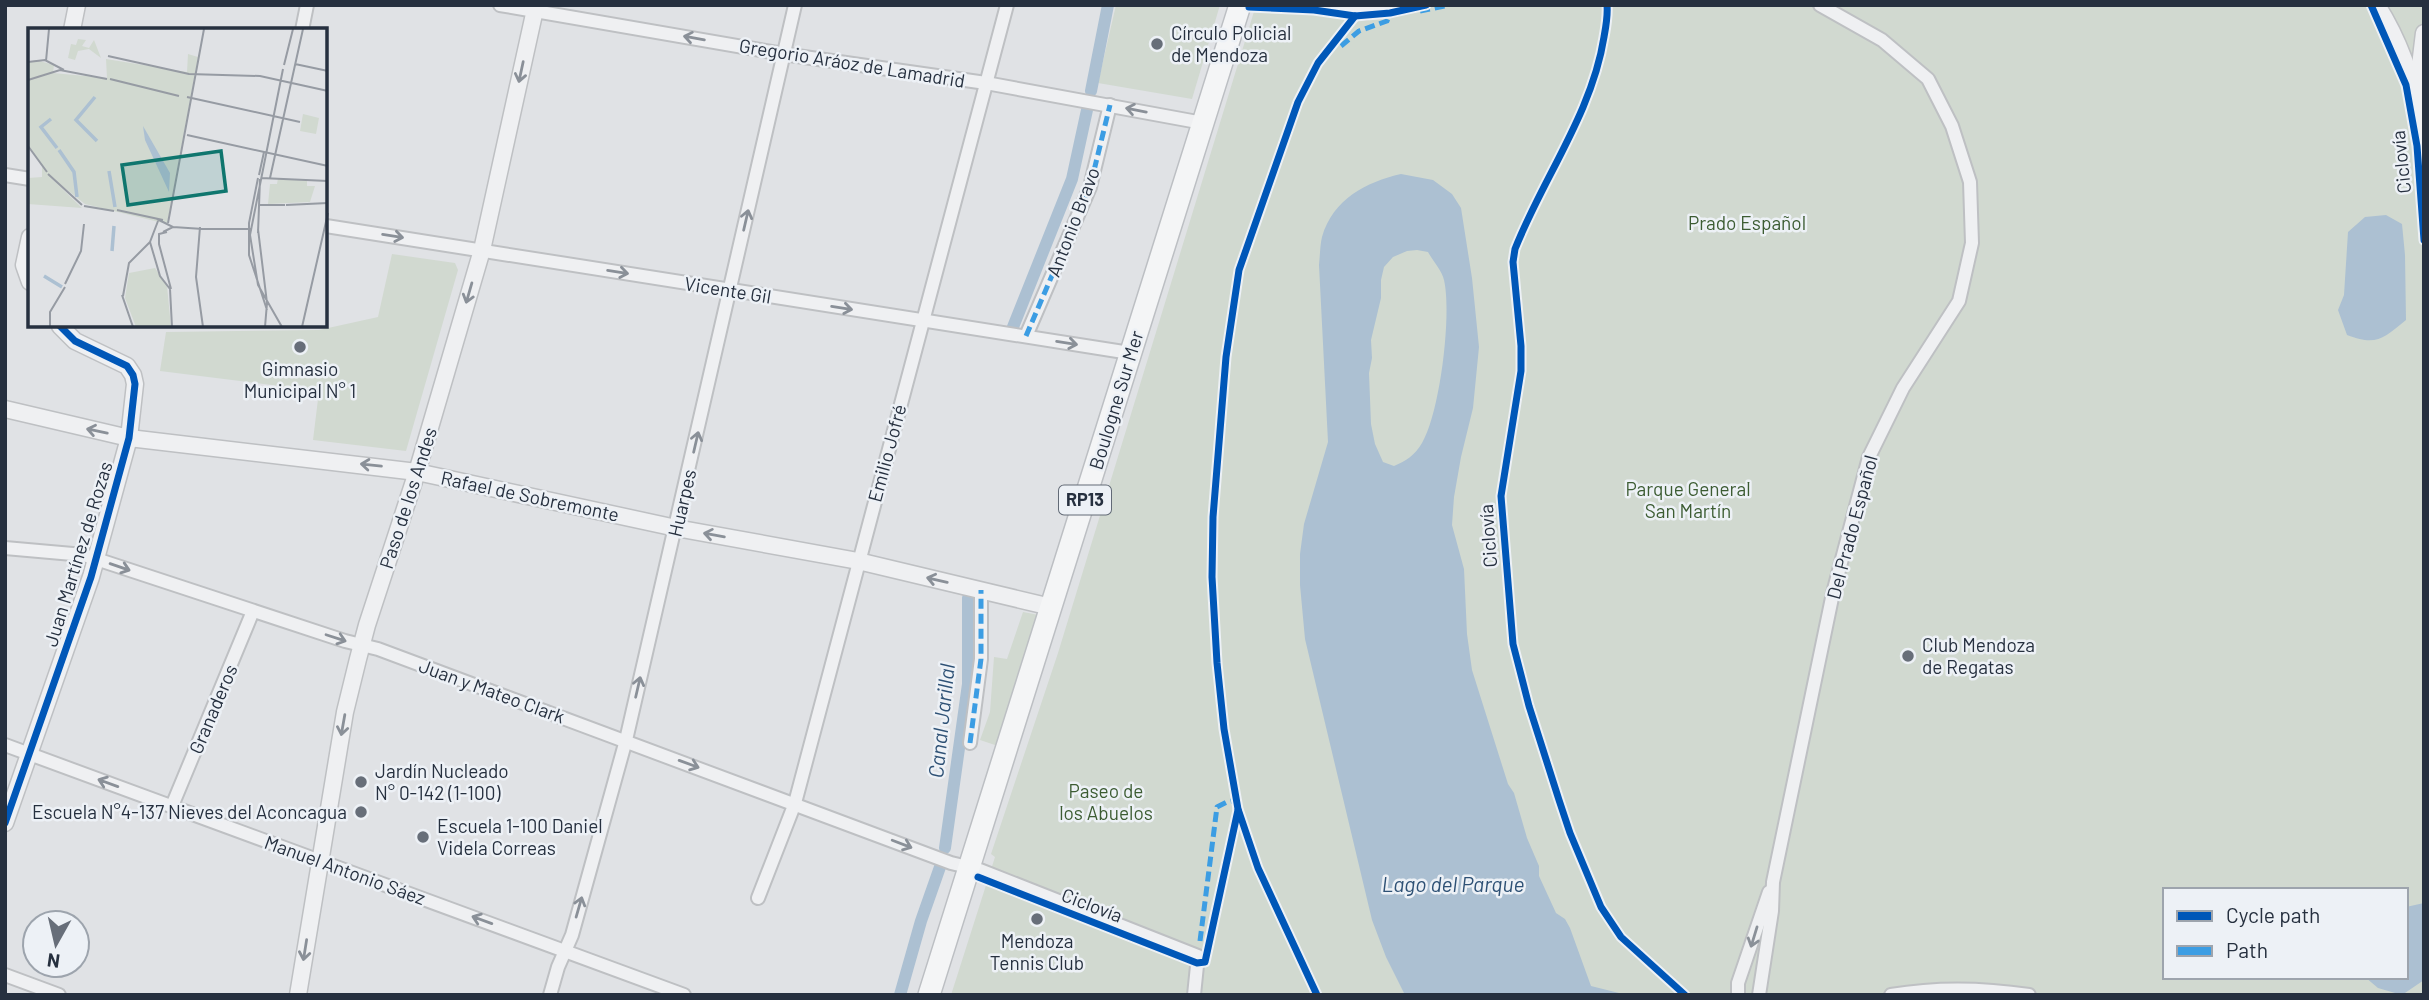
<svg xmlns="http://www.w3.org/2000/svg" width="2429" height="1000" font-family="Barlow,sans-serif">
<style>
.green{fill:#d1d9d0;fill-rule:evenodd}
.water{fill:#acc0d2;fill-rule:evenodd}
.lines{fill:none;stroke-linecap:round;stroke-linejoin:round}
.canal{stroke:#acc0d2;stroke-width:12}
.minor-casing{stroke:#bec0c3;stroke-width:16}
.tertiary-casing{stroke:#bec0c3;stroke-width:19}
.primary-casing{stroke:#bcbfc3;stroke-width:24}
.minor{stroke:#eff0f2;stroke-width:12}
.tertiary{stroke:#eff0f2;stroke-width:16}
.primary{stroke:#f4f5f6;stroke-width:21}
.quiet{stroke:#3c9de3;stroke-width:5;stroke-dasharray:10 5;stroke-linecap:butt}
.cycleway-casing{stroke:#edf1f6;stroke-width:11}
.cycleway{stroke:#0057b8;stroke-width:7}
.oneway{stroke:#8a9098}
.poi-dot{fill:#676e79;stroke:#edf1f6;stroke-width:2.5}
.labels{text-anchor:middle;stroke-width:5;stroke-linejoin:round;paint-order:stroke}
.shield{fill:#edf1f6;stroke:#626a76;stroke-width:2}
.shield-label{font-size:18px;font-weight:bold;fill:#26303f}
.poi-label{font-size:19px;fill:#26303f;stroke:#edf1f6;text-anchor:start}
.street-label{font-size:19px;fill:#26303f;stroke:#edf1f6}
.park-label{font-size:19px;fill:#3c5c32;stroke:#edf1f6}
.water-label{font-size:21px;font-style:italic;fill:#2e5175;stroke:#edf1f6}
.inset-river{fill:none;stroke:#acc0d2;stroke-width:3.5}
.inset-road{fill:none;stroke:#969ba3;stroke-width:2}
.view{fill:#0f766e;fill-opacity:0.15;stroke:#0f766e;stroke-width:3.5}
.inset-edge{fill:none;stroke:#26303f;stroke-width:3.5}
</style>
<rect width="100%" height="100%" fill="#e0e2e5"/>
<!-- green -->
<g class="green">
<polygon points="1116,5 1220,5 1192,99 1098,83"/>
<path d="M1256 5H2424V995H951L995 857 991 854 1058 653ZM2165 890H2406V977H2165Z"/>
<polygon points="392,254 455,263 458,270 406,451 313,440 319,391 160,371 166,332 319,330 378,317"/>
<polygon points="1023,612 1039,615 998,746 980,740 990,712 994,657 1007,659"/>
</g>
<!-- water -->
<g class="water">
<path d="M1401 174 1433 180 1452 194 1461 208 1472 278 1479 347 1473 408 1461 457 1454 497 1452 525 1464 569 1467 634 1472 670 1508 784 1514 793 1527 838 1539 866V876L1556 913 1565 919 1570 928 1591 986 1627 995H1405L1386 957 1372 920 1305 639 1300 585V554L1304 524 1328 442 1319 265C1320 256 1320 245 1322 237 1333 199 1366 182 1401 174ZM1417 250 1428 252C1433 261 1442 271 1444 280 1452 314 1440 413 1422 443 1415 455 1406 461 1394 466L1383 462 1375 444 1371 424 1369 373 1372 358 1371 340 1381 298V280L1384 267 1393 257 1407 251Z"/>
<path d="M2386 215 2402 224 2405 255 2406 320C2383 339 2376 346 2347 335L2338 310 2344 295 2348 232 2365 217Z"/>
<polygon points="2424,903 2424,980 2402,995 2378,988 2365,977 2406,977 2406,907"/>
</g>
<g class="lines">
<!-- canal -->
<g class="canal">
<polyline points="1091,91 1108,5"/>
<polyline points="1013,327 1072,179 1087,110"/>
<polyline points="945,848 968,684 968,598"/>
<polyline points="900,995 921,921 940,867"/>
</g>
<defs>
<g id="minor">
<polyline points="500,5 783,54 986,83 1203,123"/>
<polyline points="302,30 307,5"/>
<polyline points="5,175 30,179"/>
<polyline points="326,226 1130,353"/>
<polyline points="1026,336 1090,187 1110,105"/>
<polyline points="5,548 84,555 345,641 378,649 951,863 980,870 1198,956 1194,995"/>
<polyline points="970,743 981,659 981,590"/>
<polyline points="5,745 684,995"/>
<polyline points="172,806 253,611"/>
<polyline points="758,898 795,803 1007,5"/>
<polyline points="5,975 59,995"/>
<polyline points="1738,993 1738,983 1769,892"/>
<polyline points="550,995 558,967 572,935 626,740 795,5"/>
<polyline points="1759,995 1772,911 1773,882 1833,593 1869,457 1903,388 1959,301 1972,243 1970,182 1952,126 1928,79 1882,40 1820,5"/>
<path d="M1891 995C1937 987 1983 988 2029 995"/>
</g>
<g id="tertiary">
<polyline points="1323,5 1366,11 1376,5"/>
<polyline points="1387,5 1391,5"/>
<path d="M2377 5C2403 46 2418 95 2424 143"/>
<polyline points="72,30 77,5"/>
<polyline points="2417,90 2424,33"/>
<polyline points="30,237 24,265 30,282"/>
<polyline points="5,409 129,438 417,472 676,528 858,561 1051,607"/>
<polyline points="5,823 91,577 129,438 135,384 133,375 127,366 75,341 60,326"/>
<polyline points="298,995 345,712 358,659 367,625 417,472 482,250 536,5"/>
</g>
<polyline id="primary" points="929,995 1240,5"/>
</defs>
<!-- minor casing -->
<use href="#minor" class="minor-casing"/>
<!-- tertiary casing -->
<use href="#tertiary" class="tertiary-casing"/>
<!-- primary casing -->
<use href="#primary" class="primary-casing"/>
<!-- minor -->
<use href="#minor" class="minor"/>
<!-- tertiary -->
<use href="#tertiary" class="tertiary"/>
<!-- primary -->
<use href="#primary" class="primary"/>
<!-- quiet -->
<g class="quiet">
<polyline points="1420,11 1449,5"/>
<polyline points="1341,46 1359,31 1387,21 1389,16"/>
<polyline points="1026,336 1090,187 1110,105"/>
<polyline points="970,743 981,659 981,590"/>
<polyline points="1200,941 1217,807 1227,802 1242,799"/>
</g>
<defs>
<g id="cycleway">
<path d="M1607 5C1608 16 1606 26 1604 37 1592 113 1543 178 1515 249L1513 262 1521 346V371L1501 496 1513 644 1529 706 1559 800 1570 833 1601 907 1621 937 1685 995"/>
<polyline points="2371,5 2406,85 2417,146 2424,240"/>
<polyline points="1249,7 1314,10 1355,16 1390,13 1426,5"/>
<polyline points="5,823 91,577 129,438 135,384 133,375 127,366 75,341 60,326"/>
<polyline points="978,877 1197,963 1205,962 1238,810"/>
<polyline points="1317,995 1258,868 1238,809 1224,729 1217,663 1212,577 1213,517 1226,357 1239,270 1298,102 1318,63 1355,16"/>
</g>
</defs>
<!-- cycleway casing -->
<use href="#cycleway" class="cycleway-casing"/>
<!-- cycleway -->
<use href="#cycleway" class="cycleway"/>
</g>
<!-- one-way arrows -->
<defs><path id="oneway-shaft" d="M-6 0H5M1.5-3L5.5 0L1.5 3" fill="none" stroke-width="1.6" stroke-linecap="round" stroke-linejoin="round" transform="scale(1.75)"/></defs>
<g class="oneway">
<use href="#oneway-shaft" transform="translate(694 38) rotate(-170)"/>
<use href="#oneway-shaft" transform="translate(521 72) rotate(102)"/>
<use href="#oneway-shaft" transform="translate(1136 110) rotate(-169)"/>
<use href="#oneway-shaft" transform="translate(746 220) rotate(-77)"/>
<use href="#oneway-shaft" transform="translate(393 236) rotate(9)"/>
<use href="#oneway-shaft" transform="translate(618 272) rotate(9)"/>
<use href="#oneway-shaft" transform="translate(469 293) rotate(106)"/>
<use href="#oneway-shaft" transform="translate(842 308) rotate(9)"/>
<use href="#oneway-shaft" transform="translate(1067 343) rotate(9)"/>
<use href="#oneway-shaft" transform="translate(97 431) rotate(-168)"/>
<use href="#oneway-shaft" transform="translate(696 442) rotate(-77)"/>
<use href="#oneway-shaft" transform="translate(371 465) rotate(-174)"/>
<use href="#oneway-shaft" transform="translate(714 535) rotate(-170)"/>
<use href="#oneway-shaft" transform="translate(120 567) rotate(19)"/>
<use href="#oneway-shaft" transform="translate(937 580) rotate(-167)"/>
<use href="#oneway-shaft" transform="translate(336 638) rotate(18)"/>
<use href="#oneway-shaft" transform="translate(638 687) rotate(-77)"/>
<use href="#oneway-shaft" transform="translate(343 725) rotate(100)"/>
<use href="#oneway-shaft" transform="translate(689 764) rotate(20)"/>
<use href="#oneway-shaft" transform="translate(108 783) rotate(-160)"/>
<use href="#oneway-shaft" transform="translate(902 844) rotate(21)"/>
<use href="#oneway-shaft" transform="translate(579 907) rotate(-74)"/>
<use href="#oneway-shaft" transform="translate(482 920) rotate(-160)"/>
<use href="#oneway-shaft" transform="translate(1754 937) rotate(107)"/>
<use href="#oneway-shaft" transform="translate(305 950) rotate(99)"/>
</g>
<!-- markers -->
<g class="poi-dot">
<circle cx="1157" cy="44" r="7"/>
<circle cx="300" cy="347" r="7"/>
<circle cx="1908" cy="656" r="7"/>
<circle cx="361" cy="782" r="7"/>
<circle cx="361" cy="812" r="7"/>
<circle cx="423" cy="837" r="7"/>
<circle cx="1037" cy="919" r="7"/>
</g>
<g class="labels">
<!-- shield labels -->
<rect class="shield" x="1059" y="485.5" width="52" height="29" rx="5"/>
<g class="shield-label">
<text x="1085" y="506">RP13</text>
</g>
<!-- poi labels -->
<g class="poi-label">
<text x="1171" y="40">Círculo Policial<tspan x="1171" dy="22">de Mendoza</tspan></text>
<text x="300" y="376" text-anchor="middle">Gimnasio<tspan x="300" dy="22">Municipal N° 1</tspan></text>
<text x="1922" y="652">Club Mendoza<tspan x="1922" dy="22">de Regatas</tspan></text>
<text x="375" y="778">Jardín Nucleado<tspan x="375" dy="22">N° 0-142 (1-100)</tspan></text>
<text x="347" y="819" text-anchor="end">Escuela N°4-137 Nieves del Aconcagua</text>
<text x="437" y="833">Escuela 1-100 Daniel<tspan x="437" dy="22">Videla Correas</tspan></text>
<text x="1037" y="948" text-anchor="middle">Mendoza<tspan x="1037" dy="22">Tennis Club</tspan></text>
</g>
<!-- street labels -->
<g class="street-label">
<text transform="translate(852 63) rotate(9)" y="7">Gregorio Aráoz de Lamadrid</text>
<text transform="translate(2401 162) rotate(-96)" y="7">Ciclovía</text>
<text transform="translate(1073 222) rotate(-69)" y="7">Antonio Bravo</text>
<text transform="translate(728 290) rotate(9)" y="7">Vicente Gil</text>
<text transform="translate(1116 400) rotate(-73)" y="7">Boulogne Sur Mer</text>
<text transform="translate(887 453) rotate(-75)" y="7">Emilio Jofré</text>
<text transform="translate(530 496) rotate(12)" y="7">Rafael de Sobremonte</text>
<text transform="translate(408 498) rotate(-72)" y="7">Paso de los Andes</text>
<text transform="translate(682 503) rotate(-77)" y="7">Huarpes</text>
<text transform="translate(1852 527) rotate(-75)" y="7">Del Prado Español</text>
<text transform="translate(1488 536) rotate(-94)" y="7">Ciclovía</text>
<text transform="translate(78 554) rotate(-73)" y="7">Juan Martínez de Rozas</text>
<text transform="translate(492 691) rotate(20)" y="7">Juan y Mateo Clark</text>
<text transform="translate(213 709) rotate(-67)" y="7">Granaderos</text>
<text transform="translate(345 870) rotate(20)" y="7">Manuel Antonio Sáez</text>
<text transform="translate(1092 905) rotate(21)" y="7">Ciclovía</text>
</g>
<!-- park labels -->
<g class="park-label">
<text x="1747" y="230">Prado Español</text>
<text x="1688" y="496">Parque General<tspan x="1688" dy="22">San Martín</tspan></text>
<text x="1106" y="798">Paseo de<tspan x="1106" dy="22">los Abuelos</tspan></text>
</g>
<!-- water labels -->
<g class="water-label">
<text transform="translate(942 721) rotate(-84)" y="7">Canal Jarillal</text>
<text x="1453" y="892">Lago del Parque</text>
</g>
</g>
<!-- overview -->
<g transform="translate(28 28)">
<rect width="299" height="299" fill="#e0e2e5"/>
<path d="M50 11 58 12 54 18 61 20 66 12 73 30 61 21 50 23 47 32 40 30 43 16 48 17ZM160 26 170 29 139 196 57 176 20 147 54 180 0 176V150L14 149V139L0 116V34L8 32 26 37 25 45 79 50 78 31 159 44ZM275 86 291 90 288 106 272 103ZM250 150 279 153V158H287L282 174 240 176 242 156H249ZM127 240 139 258 143 299H108L97 270 101 245Z" fill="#d1d9d0"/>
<path d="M115 98 142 145 141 164 117 112Z" fill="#acc0d2"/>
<path class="inset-river" d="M67 69 48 92 69 113M23 91 13 99 29 120M31 122 46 144 49 169M81 143 87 179M84 223 86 198M16 248 34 259"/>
<path class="inset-road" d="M80 28 161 46 232 48 300 63M18 33 21 1M0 34 17 32 36 42M267 36 300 43M256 37 265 1M82 51 151 68M0 52 32 42 79 51M0 58V87M159 69 272 94M159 107 300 138M0 118 19 144M20 146 54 177M231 147 236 124M230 150 221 195V227L239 282M233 150 300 153M242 150 275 1M232 177H257M258 177 300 175M56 178 86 183M89 182 135 192M129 191 145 199 135 204M130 193 122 214 132 248 142 261 144 299M140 195 176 1M145 199 175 201M172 199 168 249 175 299M172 201H223M230 201 239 275 237 299M139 204 131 206V216L143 261M230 205 232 151M37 256 53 223 56 196M94 267 105 299M95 268 101 235 122 214M22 299V284L37 259M254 299 230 257 222 207 255 41M274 299 300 185"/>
<path class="view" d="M193 123 198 163 100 177 94 137Z"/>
<rect width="299" height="299" class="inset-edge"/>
</g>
<!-- border -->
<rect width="2429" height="1000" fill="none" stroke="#26303f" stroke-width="14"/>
<!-- legend -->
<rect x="2163" y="888" width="245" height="91" fill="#edf1f6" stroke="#9da4ad" stroke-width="2"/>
<rect x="2177" y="911" width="35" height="10" fill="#0057b8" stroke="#9da4ad" stroke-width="2"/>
<text x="2226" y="923" font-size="21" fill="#26303f">Cycle path</text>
<rect x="2177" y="946" width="35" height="10" fill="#3c9de3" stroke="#9da4ad" stroke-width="2"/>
<text x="2226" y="958" font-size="21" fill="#26303f">Path</text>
<!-- north arrow -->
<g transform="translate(56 944) rotate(188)"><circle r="33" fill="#edf1f6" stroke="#9da4ad" stroke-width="2"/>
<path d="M0-5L12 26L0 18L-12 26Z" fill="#676e79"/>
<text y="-10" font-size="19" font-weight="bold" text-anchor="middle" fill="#26303f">N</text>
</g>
</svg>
